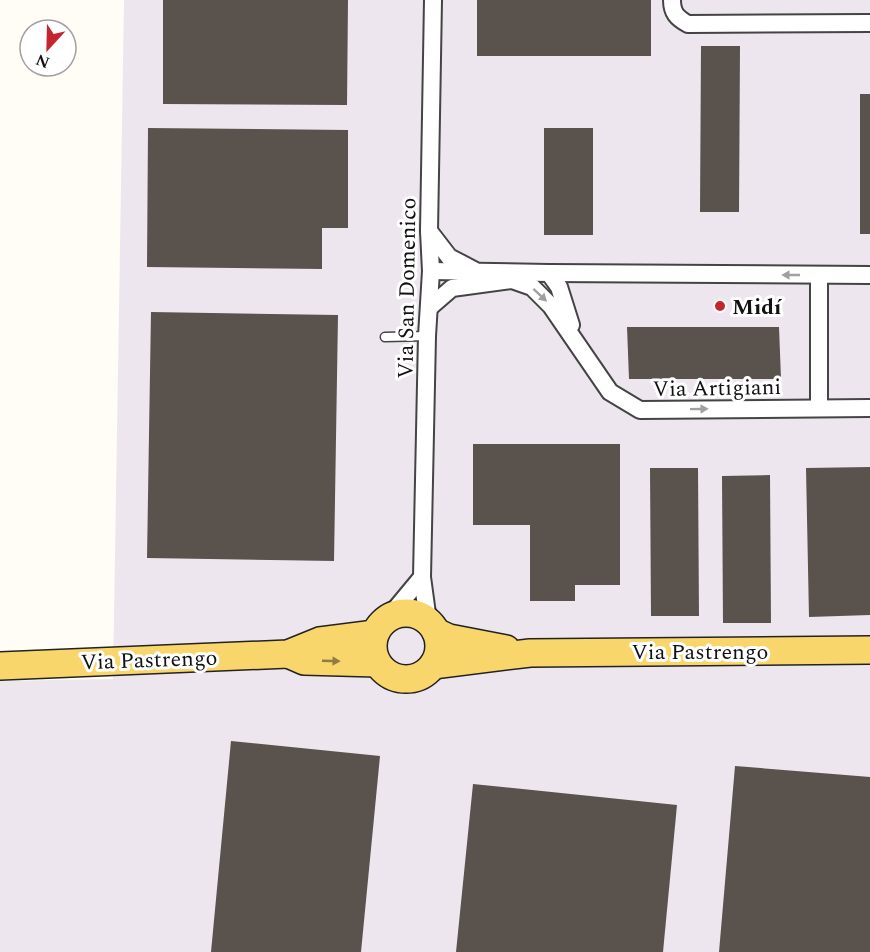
<svg xmlns="http://www.w3.org/2000/svg" width="870" height="952" font-family="Spectral,serif">
<style>
.industrial{fill:#eee6ef}
.building{fill:#5a524d}
.lines{fill:none;stroke-linecap:round;stroke-linejoin:round}
.lane-casing{stroke:#444;stroke-width:11}
.street-casing{stroke:#444;stroke-width:20}
.primary-casing{stroke:#222;stroke-width:30}
.lane{stroke:#fff;stroke-width:8}
.street{stroke:#fff;stroke-width:16}
.primary{stroke:#f9d66b;stroke-width:27}
.oneway{fill:#a0a0a0}
.oneway2{fill:#917d42}
.poi-dot{fill:#c4262e;stroke:#fff;stroke-width:2}
.labels{text-anchor:middle;stroke-width:6;stroke-linejoin:round;paint-order:stroke}
.street-label{font-size:22px;fill:#111;stroke:#fff}
.poi-label{font-size:22px;font-weight:bold;fill:#111;stroke:#fff;text-anchor:start}
</style>
<rect width="100%" height="100%" fill="#fffdf5"/>
<!-- industrial -->
<polygon class="industrial" points="124,0 870,0 870,952 0,952 0,681 113,679"/>
<!-- building -->
<g class="building">
<polygon points="163,0 348,0 347,105 163,104"/>
<rect x="477" y="0" width="174" height="56"/>
<polygon points="701,46 740,46 739,212 700,212"/>
<rect x="860" y="94" width="10" height="140"/>
<polygon points="148,128 348,130 348,228 322,228 322,269 147,267"/>
<rect x="544" y="128" width="49" height="107"/>
<polygon points="151,312 338,315 334,561 147,558"/>
<polygon points="627,327 779,327 781,379 629,379"/>
<polygon points="473,444 620,444 620,585 575,585 575,601 530,601 530,525 473,525"/>
<polygon points="870,467 870,615 809,617 806,468"/>
<polygon points="650,468 698,468 699,616 651,616"/>
<polygon points="770,475 771,623 723,623 722,476"/>
<polygon points="231,741 380,756 361,952 211,952"/>
<polygon points="735,766 870,777 870,952 719,952"/>
<polygon points="473,784 677,805 663,952 456,952"/>
</g>
<g class="lines">
<defs>
<polyline id="lane" points="385,337 427,336"/>
<g id="street">
<path d="M672 0C672 13 677 18 688 24L870 23"/>
<polyline points="429,231 449,257 474,270"/>
<polyline points="431,271 549,273 559,287 571,325"/>
<polyline points="549,273 870,275"/>
<polyline points="430,307 452,288 512,280 532,287 551,306 610,392 640,410 870,408"/>
<polyline points="819,408 819,275"/>
<polyline points="388,618 422,577"/>
<polyline points="428,621 422,577 427,336 431,271 429,231 433,0"/>
</g>
<g id="primary">
<circle cx="406" cy="646" r="33"/>
<polyline points="436,632 449,638 506,649"/>
<polyline points="288,654 304,661 377,663"/>
<polyline points="433,665 530,653 870,650"/>
<polyline points="0,666 288,654 320,641 375,634"/>
</g>
</defs>
<!-- lane casing -->
<use href="#lane" class="lane-casing"/>
<!-- street casing -->
<use href="#street" class="street-casing"/>
<!-- primary casing -->
<use href="#primary" class="primary-casing"/>
<!-- lane -->
<use href="#lane" class="lane"/>
<!-- street -->
<use href="#street" class="street"/>
<!-- primary -->
<use href="#primary" class="primary"/>
</g>
<!-- one-way arrows -->
<defs><path id="oneway-solid" d="M-6-.8H1V-3.2L6.5 0L1 3.2V.8H-6Z" transform="scale(1.5)"/></defs>
<g class="oneway">
<use href="#oneway-solid" transform="translate(791 275) rotate(-180)"/>
<use href="#oneway-solid" transform="translate(540 295) rotate(43)"/>
<use href="#oneway-solid" transform="translate(699 409) rotate(-1)"/>
</g>
<use class="oneway2" href="#oneway-solid" transform="translate(331 661) rotate(2)"/>
<!-- markers -->
<circle class="poi-dot" cx="720" cy="306" r="6"/>
<g class="labels">
<!-- street labels -->
<g class="street-label">
<text transform="translate(406 288) rotate(-89)" y="8">Via San Domenico</text>
<text transform="translate(717 387) rotate(-1)" y="8">Via Artigiani</text>
<text x="700" y="659">Via Pastrengo</text>
<text transform="translate(149 659) rotate(-2)" y="8">Via Pastrengo</text>
</g>
<!-- poi labels -->
<g class="poi-label">
<text x="732" y="314">Midí</text>
</g>
</g>
<!-- north arrow -->
<g transform="translate(48 48) rotate(202)"><circle r="28" fill="#ffffff" stroke="#a0a0a0" stroke-width="1.5"/>
<path d="M0-4.5L10 22L0 15L-10 22Z" fill="#c4262e"/>
<text y="-9" font-size="16" font-weight="bold" text-anchor="middle" fill="#111111">N</text>
</g>
</svg>
